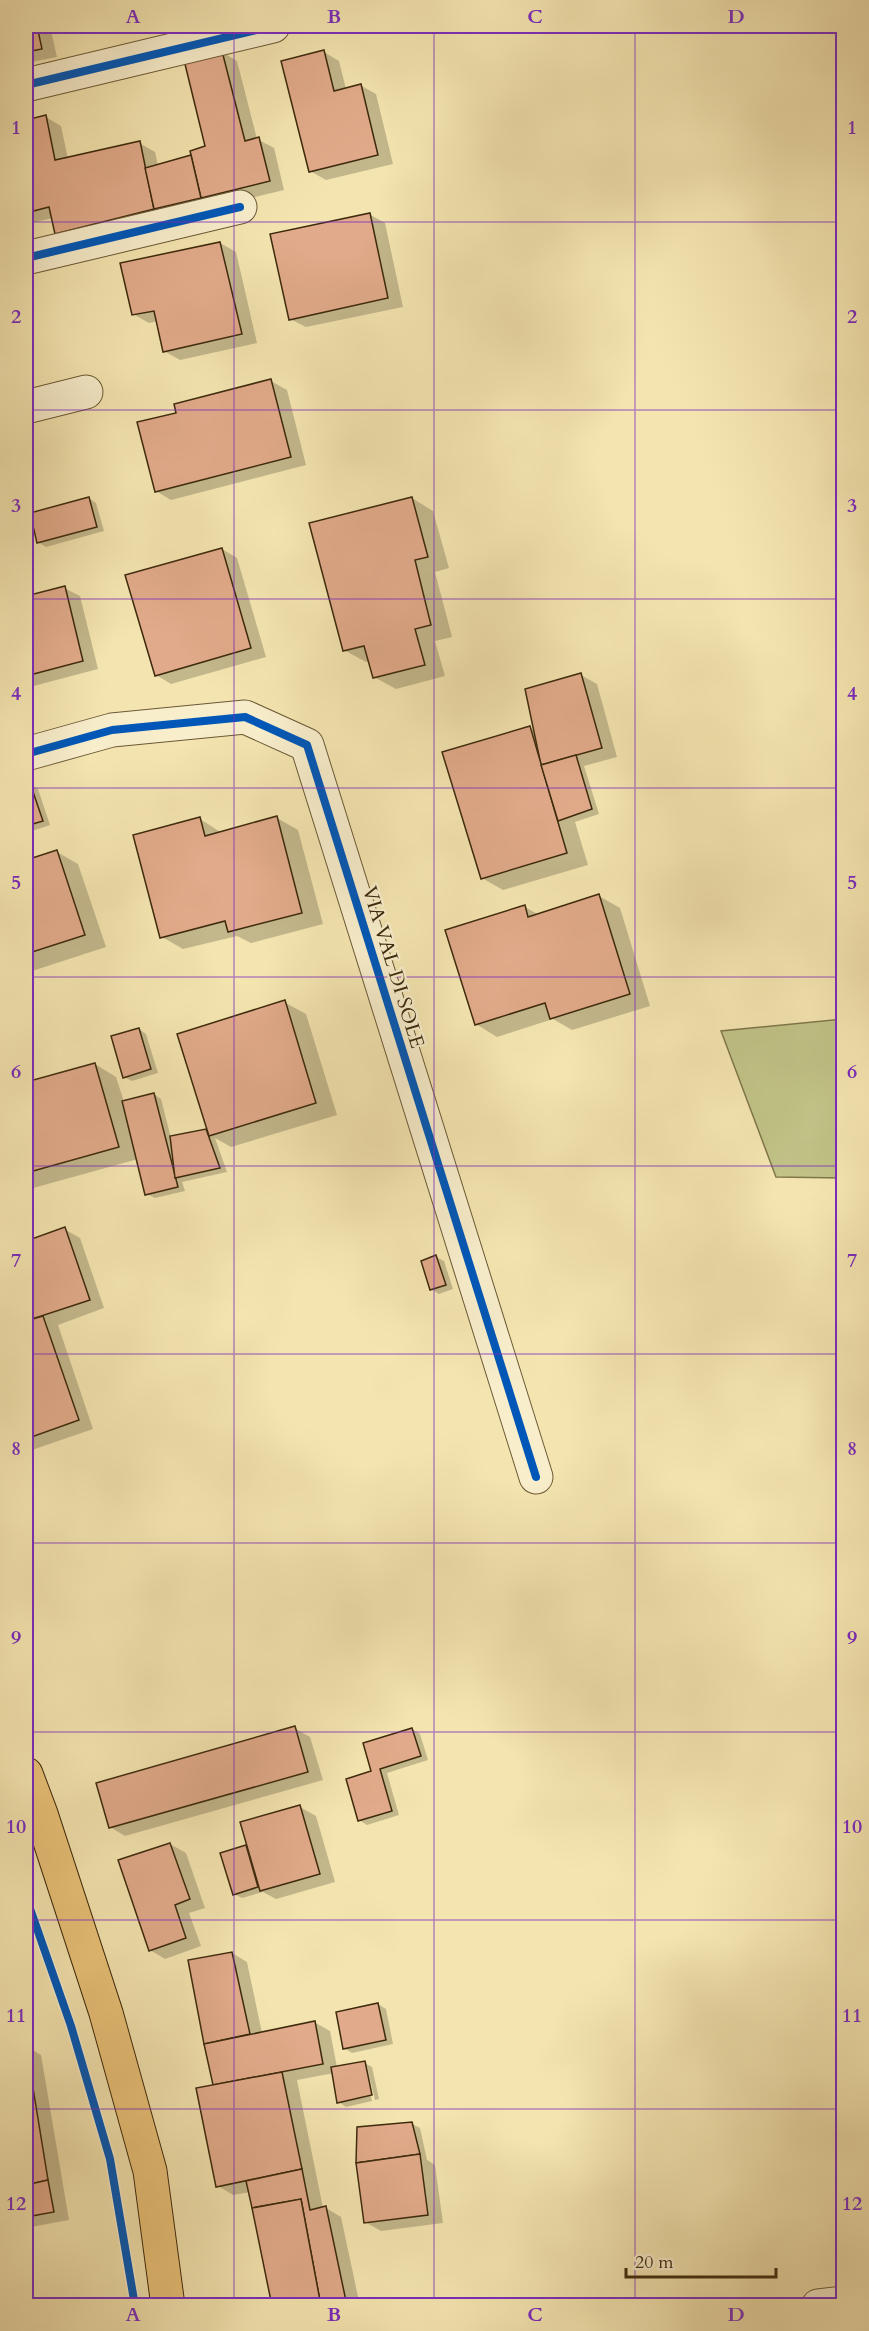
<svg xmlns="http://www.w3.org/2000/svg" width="869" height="2331" font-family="Cardo,serif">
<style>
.green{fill:#c1c387;stroke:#7f764a;stroke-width:1.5}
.shadow{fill:#0003}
.building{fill:#e1aa8a;stroke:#3d2a0d;stroke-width:1.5}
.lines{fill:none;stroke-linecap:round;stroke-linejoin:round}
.minor-casing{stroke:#6b5936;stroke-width:35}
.major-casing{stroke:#3d2a0d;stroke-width:35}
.minor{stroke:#f8eecc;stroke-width:33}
.major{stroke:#eac278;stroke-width:33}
.cycleway-casing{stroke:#f8eecc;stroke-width:11}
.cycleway{stroke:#0057b8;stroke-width:8}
.grid{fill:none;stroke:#7b2cbf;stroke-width:1.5;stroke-opacity:0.55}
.labels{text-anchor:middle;stroke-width:4.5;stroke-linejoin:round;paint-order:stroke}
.street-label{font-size:20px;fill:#3d2a0d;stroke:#f8eecc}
.neatline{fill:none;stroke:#7b2cbf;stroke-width:2}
.grid-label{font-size:20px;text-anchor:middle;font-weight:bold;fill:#7b2cbf}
</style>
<rect width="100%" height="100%" fill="#f4e5b0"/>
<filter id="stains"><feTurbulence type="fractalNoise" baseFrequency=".00333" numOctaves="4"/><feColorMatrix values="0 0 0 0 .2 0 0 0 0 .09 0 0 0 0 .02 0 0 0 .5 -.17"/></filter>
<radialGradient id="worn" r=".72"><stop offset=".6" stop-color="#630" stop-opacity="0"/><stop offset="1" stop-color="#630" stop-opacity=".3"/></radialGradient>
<!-- green -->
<polygon class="green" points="843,1019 843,1178 776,1177 721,1031"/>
<!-- shadow -->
<g class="shadow">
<polygon points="26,26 54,26 50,26 57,57 26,63"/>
<polygon points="71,26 98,26 79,30"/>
<polygon points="164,26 258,26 186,43 165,31"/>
<polygon points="222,52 237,61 257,139 274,148 284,190 71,242 56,233 53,218 26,224 26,121 46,117 61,126 68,159 139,143 155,152 158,166 191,157 207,148"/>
<polygon points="324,52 339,61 346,89 360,85 376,94 393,164 326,180 310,171"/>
<polygon points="369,214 385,223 403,307 306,327 290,319"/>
<polygon points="220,243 236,252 257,343 180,360 164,351 158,321 149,323 133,314"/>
<polygon points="271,381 287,390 306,465 171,500 156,491 178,414"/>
<polygon points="89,498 96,503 104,531 46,547 38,542"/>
<polygon points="412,498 433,511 449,568 435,572 452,637 435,641 445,676 396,689 374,677 370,661 366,662 344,650"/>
<polygon points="222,549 237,558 266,657 171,684 156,675"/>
<polygon points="64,588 80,596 98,669 26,688 26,597"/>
<polygon points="581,675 597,684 617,757 584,766 599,814 575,822 588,865 503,890 482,878 530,728 536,731"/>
<polygon points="30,785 38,789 50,825 26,833 26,786"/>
<polygon points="277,818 298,830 323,924 251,943 237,936 183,949 162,937 200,819 222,833"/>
<polygon points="57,852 78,864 106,947 26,973 26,862"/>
<polygon points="599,896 620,908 650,1006 572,1030 553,1019 497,1037 476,1024 525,907 539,915"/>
<polygon points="284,1002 306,1014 337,1115 231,1147 215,1138 227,1172 182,1182 185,1191 155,1198 147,1194 138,1159 26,1190 26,1084 95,1064 116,1077 124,1102 154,1094 161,1099 171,1138 206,1130 209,1132"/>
<polygon points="139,1029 146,1034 158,1073 132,1081 124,1077"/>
<polygon points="64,1229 80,1238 104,1308 58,1325 93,1429 26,1452 26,1242"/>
<polygon points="436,1257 444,1261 453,1289 439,1294 431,1289"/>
<polygon points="294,1728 310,1737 323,1780 125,1836 110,1827"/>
<polygon points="412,1729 420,1734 428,1760 387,1773 399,1815 367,1825 359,1820 373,1772"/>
<polygon points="300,1807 316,1816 335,1882 276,1899 263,1892 242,1898 234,1894 222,1854 248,1846"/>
<polygon points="170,1844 186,1853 205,1908 189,1913 201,1946 165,1959 150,1950"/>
<polygon points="232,1953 247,1962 262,2033 314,2022 330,2031 337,2067 364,2063 372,2067 379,2099 375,2100 367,2066 364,2066 372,2101 346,2107 339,2102 334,2073 297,2080 323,2208 326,2208 341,2217 360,2306 274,2306 250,2192 233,2195 218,2186 215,2086 190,1962"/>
<polygon points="378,2004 386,2009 393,2044 352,2053 344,2048"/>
<polygon points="26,2046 41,2055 69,2220 26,2228"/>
<polygon points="412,2124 420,2128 427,2160 435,2165 443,2223 381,2231 365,2222"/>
</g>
<!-- building -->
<g class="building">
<polygon points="26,26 37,26 42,49 26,52"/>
<polygon points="162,26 190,26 164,32"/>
<polygon points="324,50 334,91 361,84 378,155 309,172 281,61"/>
<polygon points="222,51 245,141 259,137 270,181 201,198 190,151 205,146 184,60"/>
<polygon points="46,115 55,160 140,141 154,209 55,234 49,207 26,213 26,120"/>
<polygon points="191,155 201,198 154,209 145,168"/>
<polygon points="370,213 388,298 289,320 270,234"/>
<polygon points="220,242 242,334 163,352 154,311 132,315 120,263"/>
<polygon points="271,379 291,457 155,492 137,422 176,413 174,404"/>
<polygon points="89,497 97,527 37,543 30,513"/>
<polygon points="412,497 428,557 415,560 431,625 415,629 425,665 373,678 364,646 343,651 309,523"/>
<polygon points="222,548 251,648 155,676 125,575"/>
<polygon points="65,586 83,661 26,676 26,596"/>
<polygon points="581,673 602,748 541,765 525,689"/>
<polygon points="530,726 567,853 481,879 442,752"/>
<polygon points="576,755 592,809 558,821 541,765"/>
<polygon points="30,783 43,821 26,826 26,785"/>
<polygon points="277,816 302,913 228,932 225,921 160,938 133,835 200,817 205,836"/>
<polygon points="57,850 85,935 26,954 26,860"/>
<polygon points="599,894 630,994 550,1019 545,1003 475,1025 445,930 525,905 528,917"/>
<polygon points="285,1000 316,1103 209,1136 177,1034"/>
<polygon points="139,1028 151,1069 123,1078 111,1036"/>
<polygon points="95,1063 119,1147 26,1173 26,1082"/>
<polygon points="154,1093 178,1187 145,1195 122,1101"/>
<polygon points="206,1129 220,1168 175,1178 170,1136"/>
<polygon points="65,1227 90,1300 26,1321 26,1241"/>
<polygon points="436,1255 446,1285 430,1290 421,1261"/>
<polygon points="43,1316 79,1420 26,1439 26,1321"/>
<polygon points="295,1726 308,1772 109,1828 96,1783"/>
<polygon points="412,1728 421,1756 380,1769 392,1811 358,1821 346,1779 371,1771 363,1743"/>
<polygon points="300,1805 320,1874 260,1891 240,1822"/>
<polygon points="170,1843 190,1899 175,1905 186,1938 149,1951 118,1860"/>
<polygon points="246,1845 258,1887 233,1895 220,1853"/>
<polygon points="232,1952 250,2034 204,2044 188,1960"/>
<polygon points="378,2003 386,2040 343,2049 336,2012"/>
<polygon points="315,2021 323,2064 213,2085 204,2044"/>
<polygon points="26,2045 48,2180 26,2185"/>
<polygon points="365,2061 372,2095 337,2103 331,2067"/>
<polygon points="282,2072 302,2169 216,2187 196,2088"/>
<polygon points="412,2122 420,2154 356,2163 357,2127"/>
<polygon points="420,2154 428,2215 364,2223 356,2163"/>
<polygon points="302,2169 310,2210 326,2206 346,2301 321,2306 301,2199 252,2208 246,2181"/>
<polygon points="48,2180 54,2212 26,2217 26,2185"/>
<polygon points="301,2199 321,2306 272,2306 252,2208"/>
</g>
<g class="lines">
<defs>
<g id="minor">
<polyline points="26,85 273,26"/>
<polyline points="26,258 240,207"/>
<polyline points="26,407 86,392"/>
<polyline points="26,754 112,730 245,717 307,745 536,1477"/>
<polyline points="818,2306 844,2303"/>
</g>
<polyline id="major" points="26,1774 41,1814 106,2013 150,2171 168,2306"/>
</defs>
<!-- minor casing -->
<use href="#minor" class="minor-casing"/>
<!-- major casing -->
<use href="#major" class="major-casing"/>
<!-- minor -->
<use href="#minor" class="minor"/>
<!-- major -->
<use href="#major" class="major"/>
<defs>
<g id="cycleway">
<polyline points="26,85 273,26"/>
<polyline points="26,258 240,207"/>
<polyline points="26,754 112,730 245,717 307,745 536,1477"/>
<polyline points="26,1897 71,2026 110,2159 135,2306"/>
</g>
</defs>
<!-- cycleway casing -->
<use href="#cycleway" class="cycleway-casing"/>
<!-- cycleway -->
<use href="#cycleway" class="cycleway"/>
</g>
<!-- grid -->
<path class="grid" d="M234 26V2306M434 26V2306M635 26V2306M26 222H844M26 410H844M26 599H844M26 788H844M26 977H844M26 1166H844M26 1354H844M26 1543H844M26 1732H844M26 1920H844M26 2109H844"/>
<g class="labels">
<!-- street labels -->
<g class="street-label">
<text transform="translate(394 967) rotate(73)" y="7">VIA VAL DI SOLE</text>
</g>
</g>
<!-- margin -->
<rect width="869" height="2331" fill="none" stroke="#f4e5b0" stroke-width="66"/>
<!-- scale -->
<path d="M626 2268v9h150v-9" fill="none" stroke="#3d2a0d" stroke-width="3"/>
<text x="635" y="2268" font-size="18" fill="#3d2a0d" stroke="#f8eecc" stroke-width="4.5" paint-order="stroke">20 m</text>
<rect x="33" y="33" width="803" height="2265" class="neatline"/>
<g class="grid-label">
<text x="133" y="23">A</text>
<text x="334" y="23">B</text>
<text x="535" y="23">C</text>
<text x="736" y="23">D</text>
<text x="16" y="134">1</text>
<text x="852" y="134">1</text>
<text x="16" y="323">2</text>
<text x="852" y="323">2</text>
<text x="16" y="512">3</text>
<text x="852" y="512">3</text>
<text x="16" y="700">4</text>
<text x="852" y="700">4</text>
<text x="16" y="889">5</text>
<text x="852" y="889">5</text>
<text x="16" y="1078">6</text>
<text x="852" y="1078">6</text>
<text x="16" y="1267">7</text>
<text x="852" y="1267">7</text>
<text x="16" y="1455">8</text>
<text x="852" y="1455">8</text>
<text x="16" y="1644">9</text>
<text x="852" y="1644">9</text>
<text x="16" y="1833">10</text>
<text x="852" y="1833">10</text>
<text x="16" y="2022">11</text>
<text x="852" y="2022">11</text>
<text x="16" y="2210">12</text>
<text x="852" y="2210">12</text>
<text x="133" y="2321">A</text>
<text x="334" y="2321">B</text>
<text x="535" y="2321">C</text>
<text x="736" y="2321">D</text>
</g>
<rect width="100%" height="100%" filter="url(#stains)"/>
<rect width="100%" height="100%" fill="url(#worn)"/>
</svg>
